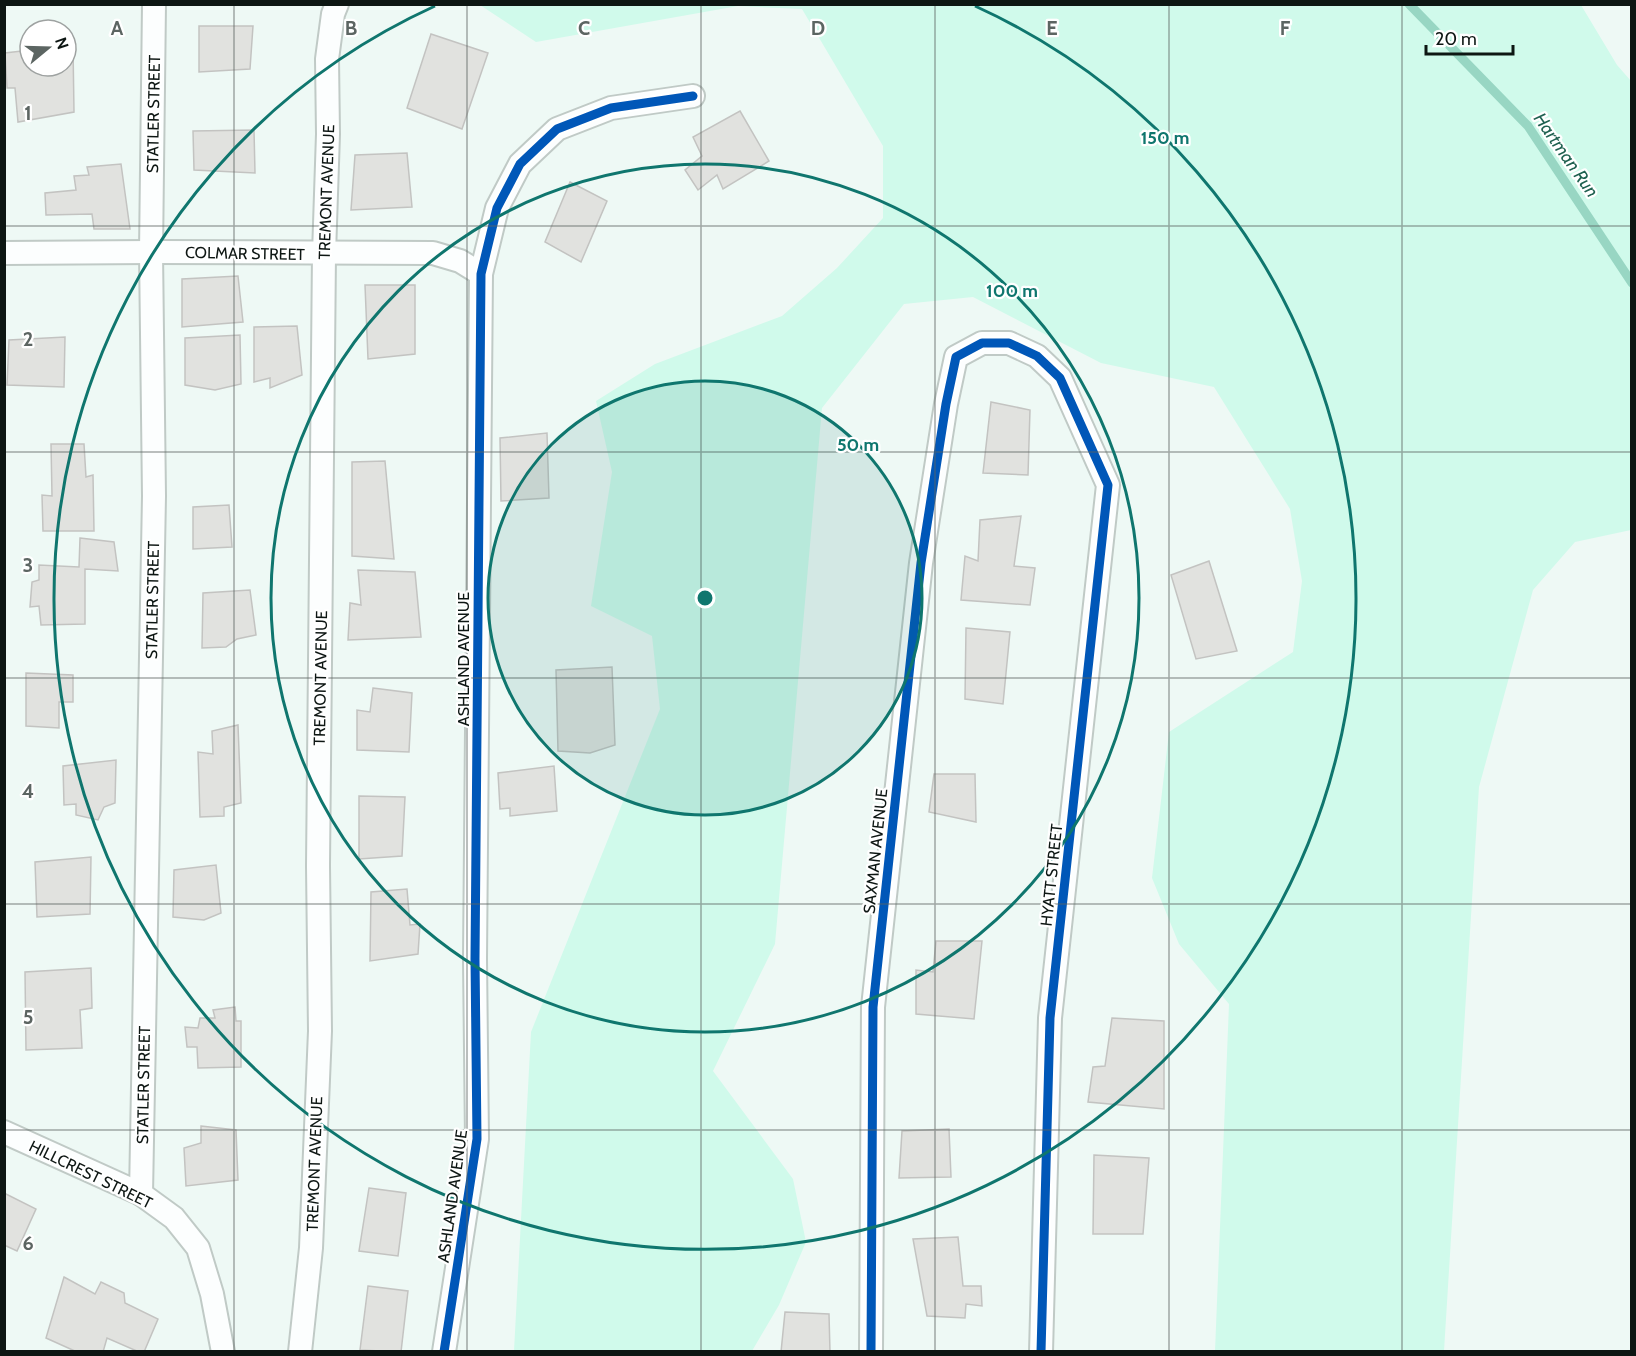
<svg xmlns="http://www.w3.org/2000/svg" width="1636" height="1356" font-family="Cabin,sans-serif">
<style>
.green{fill:#d0faeb}
.lines{fill:none;stroke-linecap:round;stroke-linejoin:round}
.stream{stroke:#98d6c3;stroke-width:9}
.building{fill:#e1e2df;stroke:#c3c3c1;stroke-width:1.5}
.street-casing{stroke:#c0cac6;stroke-width:26}
.street{stroke:#fcfefe;stroke-width:22}
.cycleway-casing{stroke:#fff;stroke-width:13}
.cycleway{stroke:#0057b8;stroke-width:9}
.grid{fill:none;stroke:#5c6562;stroke-width:1.5;stroke-opacity:0.55}
.ring{fill:none;stroke:#0f766e;stroke-width:3}
.labels{text-anchor:middle;stroke-width:4.5;stroke-linejoin:round;paint-order:stroke}
.street-label{font-size:16px;fill:#0d1613;stroke:#fff}
.water-label{font-size:18px;font-style:italic;fill:#1f6150;stroke:#fff}
.grid-label{font-size:20px;text-anchor:middle;font-weight:bold;fill:#5c6562;stroke:#fff;stroke-width:4.5;stroke-linejoin:round;paint-order:stroke}
.centre{fill:#0f766e;stroke:#fff;stroke-width:3}
.ring-label{font-size:18px;text-anchor:middle;font-weight:bold;fill:#0f766e;stroke:#fff;stroke-width:4.5;stroke-linejoin:round;paint-order:stroke}
</style>
<rect width="100%" height="100%" fill="#eef9f5"/>
<!-- green -->
<polygon class="green" points="480,5 1581,5 1617,65 1631,81 1631,530 1575,542 1533,590 1479,787 1444,1351 1215,1351 1229,1004 1179,944 1152,878 1169,732 1293,652 1302,581 1290,509 1214,387 1101,363 973,297 904,304 822,408 775,944 713,1071 793,1179 806,1242 779,1305 752,1351 514,1351 531,1032 660,709 652,636 591,606 612,472 596,401 655,364 782,316 837,268 883,218 883,146 802,9 738,6 536,42"/>
<g class="lines">
<!-- stream -->
<polyline class="stream" points="1409,4 1528,126 1632,283"/>
</g>
<!-- building -->
<g class="building">
<polygon points="199,26 253,26 250,69 199,72"/>
<polygon points="431,34 488,53 462,129 407,108"/>
<polygon points="73,46 74,112 18,122 15,88 7,88 5,53 30,50 30,66 66,66 66,47"/>
<polygon points="740,111 769,161 723,189 717,175 698,190 685,170 702,156 693,137"/>
<polygon points="254,130 255,173 194,170 193,131"/>
<polygon points="407,153 412,207 351,210 355,155"/>
<polygon points="121,164 130,229 94,229 92,214 46,215 45,193 76,190 74,176 89,175 87,167"/>
<polygon points="570,182 607,201 581,262 545,242"/>
<polygon points="238,276 243,322 182,327 182,279"/>
<polygon points="365,285 415,285 415,354 368,359"/>
<polygon points="297,326 302,375 270,388 270,378 254,382 254,327"/>
<polygon points="240,335 241,384 215,390 185,385 185,338"/>
<polygon points="65,337 64,387 7,385 9,340"/>
<polygon points="991,402 1030,410 1028,475 983,473"/>
<polygon points="547,433 549,498 501,501 500,438"/>
<polygon points="51,444 84,444 86,477 93,475 94,531 43,531 42,495 52,496"/>
<polygon points="385,461 394,559 352,556 352,462"/>
<polygon points="229,505 232,547 193,549 193,507"/>
<polygon points="1021,516 1014,566 1035,568 1030,605 961,600 965,556 978,561 980,520"/>
<polygon points="80,538 114,542 118,571 85,569 85,624 41,625 39,606 30,607 32,582 39,580 39,565 79,567"/>
<polygon points="1209,561 1237,651 1196,659 1171,575"/>
<polygon points="358,570 415,572 421,637 348,640 350,603 361,605"/>
<polygon points="250,590 256,635 237,639 226,647 202,648 203,593"/>
<polygon points="966,628 1010,632 1003,704 965,699"/>
<polygon points="612,667 615,745 590,753 558,751 556,670"/>
<polygon points="26,673 73,675 73,702 59,702 59,728 26,726"/>
<polygon points="373,688 412,693 409,752 357,750 357,710 370,712"/>
<polygon points="238,725 241,803 224,807 224,816 200,817 198,752 213,754 212,731"/>
<polygon points="116,760 115,803 104,807 98,820 76,815 76,804 64,805 63,766"/>
<polygon points="554,766 557,811 510,816 510,808 500,809 498,773"/>
<polygon points="934,774 975,774 976,822 929,812"/>
<polygon points="359,796 405,797 402,856 359,859"/>
<polygon points="91,857 90,914 37,917 35,862"/>
<polygon points="216,865 221,913 204,920 173,917 174,870"/>
<polygon points="407,889 410,925 420,924 418,954 370,961 371,892"/>
<polygon points="936,941 982,941 974,1019 916,1014 916,970 933,972"/>
<polygon points="91,968 92,1008 80,1010 82,1048 26,1050 25,972"/>
<polygon points="235,1007 236,1021 241,1021 241,1067 198,1068 197,1047 187,1047 185,1027 198,1028 200,1018 215,1018 213,1010"/>
<polygon points="1112,1018 1164,1021 1164,1109 1088,1102 1093,1067 1105,1066"/>
<polygon points="201,1126 236,1130 238,1180 186,1186 184,1148 201,1143"/>
<polygon points="949,1129 951,1177 899,1178 902,1131"/>
<polygon points="1094,1155 1149,1158 1143,1234 1093,1234"/>
<polygon points="369,1188 406,1193 398,1256 359,1251"/>
<polygon points="4,1193 36,1209 17,1251 4,1245"/>
<polygon points="958,1237 963,1286 981,1286 982,1306 966,1304 965,1318 927,1316 913,1239"/>
<polygon points="64,1277 95,1294 101,1282 124,1293 125,1303 158,1319 144,1352 139,1352 107,1338 103,1352 77,1352 46,1338"/>
<polygon points="368,1286 408,1291 401,1352 360,1350"/>
<polygon points="785,1312 829,1314 830,1352 781,1352"/>
</g>
<g class="lines">
<defs>
<g id="street">
<polyline points="4,253 151,252 433,253 460,261 481,274"/>
<polyline points="4,1132 141,1194 174,1218 198,1248 212,1294 223,1352"/>
<polyline points="141,1194 154,496 151,252 154,4"/>
<polyline points="300,1352 311,1248 320,1031 318,866 324,254 328,134 327,59 333,14 337,4"/>
<polyline points="444,1352 477,1139 475,959 481,274 497,208 520,164 557,129 611,108 693,96"/>
<polyline points="871,1352 873,1007 921,563 946,404 956,357 982,343 1009,343 1037,356 1060,378 1108,485 1050,1018 1041,1352"/>
</g>
</defs>
<!-- street casing -->
<use href="#street" class="street-casing"/>
<!-- street -->
<use href="#street" class="street"/>
<defs>
<g id="cycleway">
<polyline points="444,1352 477,1139 475,959 481,274 497,208 520,164 557,129 611,108 693,96"/>
<polyline points="871,1352 873,1007 921,563 946,404 956,357 982,343 1009,343 1037,356 1060,378 1108,485 1050,1018 1041,1352"/>
</g>
</defs>
<!-- cycleway casing -->
<use href="#cycleway" class="cycleway-casing"/>
<!-- cycleway -->
<use href="#cycleway" class="cycleway"/>
</g>
<!-- grid -->
<path class="grid" d="M234 4V1352M467 4V1352M701 4V1352M935 4V1352M1169 4V1352M1402 4V1352M4 226H1632M4 452H1632M4 678H1632M4 904H1632M4 1130H1632"/>
<!-- distance rings -->
<circle cx="705" cy="598" r="217" fill="#0f766e" fill-opacity=".12"/>
<g class="ring">
<circle cx="705" cy="598" r="217"/>
<circle cx="705" cy="598" r="434"/>
<path d="M975 6A651 651 0 1 1 435 6"/>
</g>
<g class="labels">
<!-- street labels -->
<g class="street-label">
<text transform="translate(153 114) rotate(-89)" y="6">STATLER STREET</text>
<text transform="translate(326 192) rotate(-88)" y="6">TREMONT AVENUE</text>
<text transform="translate(245 253) rotate(1)" y="6">COLMAR STREET</text>
<text transform="translate(152 600) rotate(-89)" y="6">STATLER STREET</text>
<text transform="translate(463 659) rotate(-90)" y="6">ASHLAND AVENUE</text>
<text transform="translate(320 678) rotate(-89)" y="6">TREMONT AVENUE</text>
<text transform="translate(875 851) rotate(-84)" y="6">SAXMAN AVENUE</text>
<text transform="translate(1051 875) rotate(-84)" y="6">HYATT STREET</text>
<text transform="translate(143 1085) rotate(-89)" y="6">STATLER STREET</text>
<text transform="translate(314 1164) rotate(-88)" y="6">TREMONT AVENUE</text>
<text transform="translate(91 1174) rotate(26)" y="6">HILLCREST STREET</text>
<text transform="translate(452 1196) rotate(-82)" y="6">ASHLAND AVENUE</text>
</g>
<!-- water labels -->
<g class="water-label">
<text transform="translate(1566 155) rotate(55)" y="6">Hartman Run</text>
</g>
</g>
<g class="grid-label">
<text x="117" y="35">A</text>
<text x="351" y="35">B</text>
<text x="584" y="35">C</text>
<text x="818" y="35">D</text>
<text x="1052" y="35">E</text>
<text x="1285" y="35">F</text>
<text x="28" y="120">1</text>
<text x="28" y="346">2</text>
<text x="28" y="572">3</text>
<text x="28" y="798">4</text>
<text x="28" y="1024">5</text>
<text x="28" y="1250">6</text>
</g>
<circle cx="705" cy="598" r="9" class="centre"/>
<g class="ring-label">
<text x="1165" y="144">150 m</text>
<text x="1012" y="297">100 m</text>
<text x="858" y="451">50 m</text>
</g>
<!-- border -->
<rect width="1636" height="1356" fill="none" stroke="#0d1613" stroke-width="12"/>
<!-- north arrow -->
<g transform="translate(48 48) rotate(71)"><circle r="28" fill="#ffffff" stroke="#9ea2a1" stroke-width="1.5"/>
<path d="M0-4.5L10 22L0 15L-10 22Z" fill="#5c6562"/>
<text y="-9" font-size="16" font-weight="bold" text-anchor="middle" fill="#0d1613">N</text>
</g>
<!-- scale -->
<path d="M1426 45v9h87v-9" fill="none" stroke="#0d1613" stroke-width="3"/>
<text x="1435" y="45" font-size="18" fill="#0d1613" stroke="#ffffff" stroke-width="4.5" paint-order="stroke">20 m</text>
</svg>
